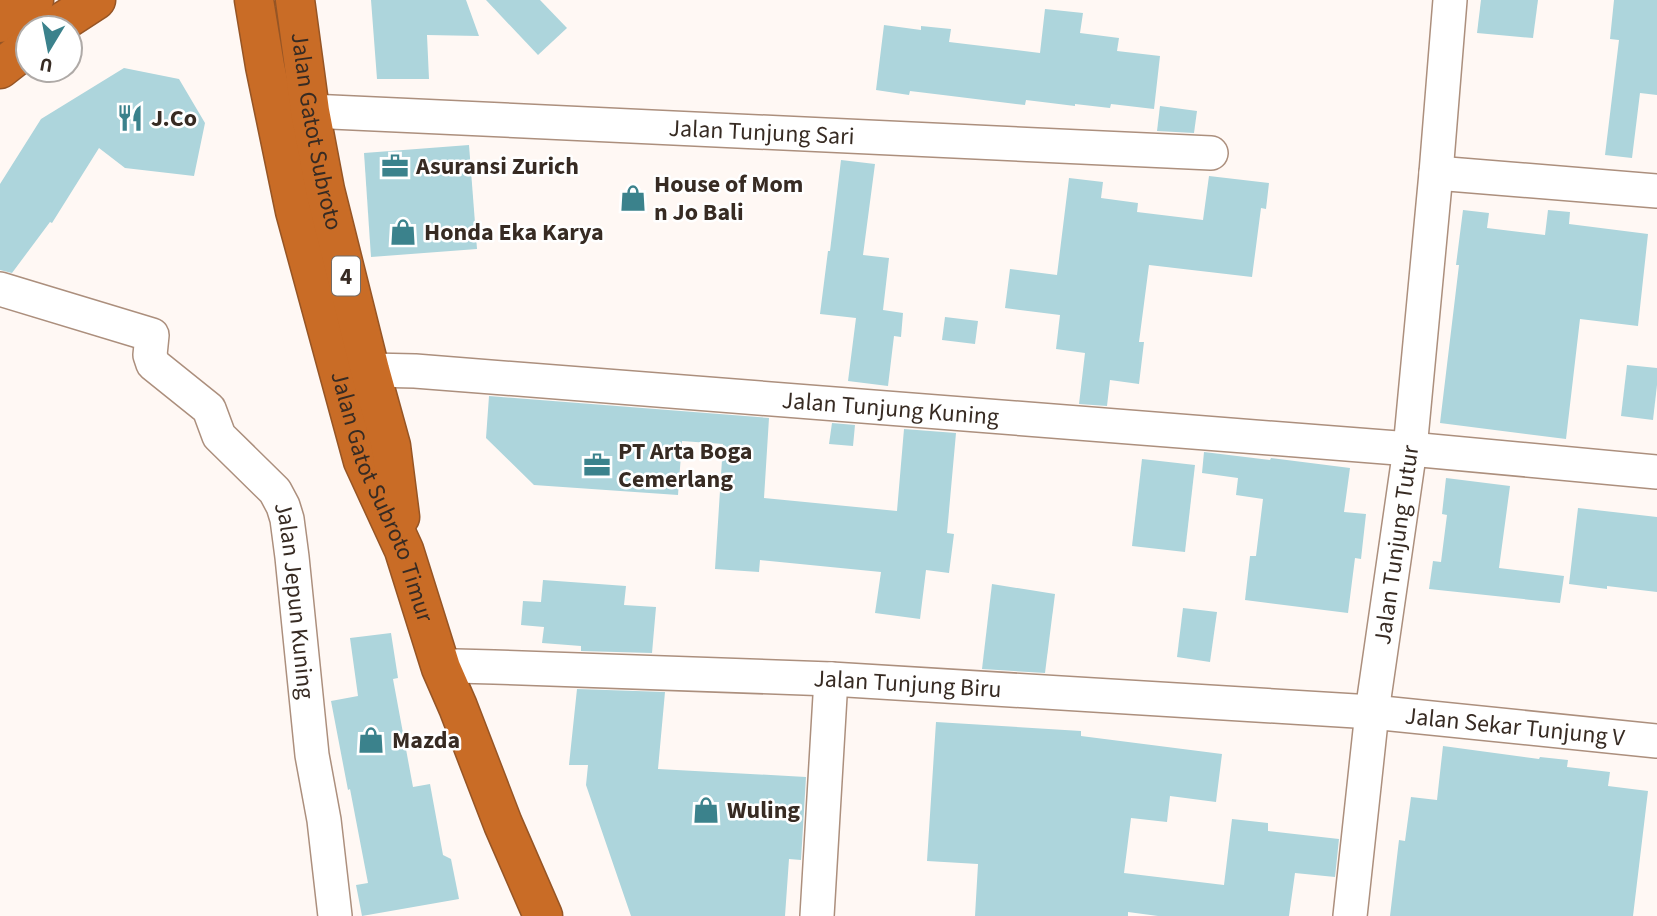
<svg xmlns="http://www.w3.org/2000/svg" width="1657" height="916" font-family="'Source Sans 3',sans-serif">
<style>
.building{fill:#add5dc}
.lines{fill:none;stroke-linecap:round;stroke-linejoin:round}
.minor-casing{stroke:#ac8f7d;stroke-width:36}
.highway-casing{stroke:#965525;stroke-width:41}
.minor{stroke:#fff;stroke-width:33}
.highway{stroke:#c96c26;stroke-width:38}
.labels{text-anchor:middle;stroke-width:5;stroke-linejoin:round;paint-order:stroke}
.shield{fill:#fff;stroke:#736b65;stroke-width:2}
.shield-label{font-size:23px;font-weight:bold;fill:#372b23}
.poi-label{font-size:24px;font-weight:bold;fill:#372b23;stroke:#fff;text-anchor:start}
.street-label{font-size:24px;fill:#372b23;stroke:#fff}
</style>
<rect width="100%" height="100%" fill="#fff8f4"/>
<!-- building -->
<g class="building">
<polygon points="371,0 466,0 479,36 427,35 429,79 377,79"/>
<polygon points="486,0 540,0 567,28 538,55"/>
<polygon points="1481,0 1538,0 1533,38 1477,33"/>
<polygon points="1614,0 1657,0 1657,95 1640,93 1632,158 1605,155 1619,40 1610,39"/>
<polygon points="1045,9 1083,13 1080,33 1119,38 1117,51 1160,56 1154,109 1111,104 1110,108 1075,104 1075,106 1026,100 1025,105 943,95 910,91 909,95 876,90 884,25 921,30 921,26 951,29 949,42 1040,53"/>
<polygon points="124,68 179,79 205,123 194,176 125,168 99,148 52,223 50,222 12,273 0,270 0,184 41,119"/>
<polygon points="1160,106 1197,111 1194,133 1157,131"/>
<polygon points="469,145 477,249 371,257 364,153"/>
<polygon points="841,160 875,164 863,255 889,258 883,310 903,313 901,337 894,336 888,386 848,381 856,318 820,314 828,251 830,251"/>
<polygon points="1209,176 1269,183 1266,209 1261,208 1252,277 1149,265 1139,342 1144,342 1139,384 1110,380 1107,406 1079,404 1085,353 1056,349 1060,315 1005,308 1010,269 1057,275 1069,178 1103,182 1101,198 1138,203 1137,212 1203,220"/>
<polygon points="1463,210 1489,213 1487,228 1545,235 1548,210 1570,212 1569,224 1648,234 1638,326 1580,319 1566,439 1440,423 1459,265 1456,265"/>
<polygon points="945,317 978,321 975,344 942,340"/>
<polygon points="1627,365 1657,368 1657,385 1653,420 1621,416"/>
<polygon points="489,396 769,418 764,498 897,511 904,429 956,433 947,533 954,534 949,573 926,570 920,619 875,613 881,572 760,560 759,572 715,569 723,444 682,441 678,495 534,485 486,438"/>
<polygon points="832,423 855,425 853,446 829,444"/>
<polygon points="1204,452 1270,460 1271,458 1350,468 1344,512 1366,514 1361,559 1355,558 1348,613 1245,600 1250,556 1256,556 1263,499 1236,495 1238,478 1202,473"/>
<polygon points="1142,459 1195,465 1185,552 1132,546"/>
<polygon points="1446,478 1510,486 1499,568 1564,576 1560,603 1429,589 1433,561 1441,562 1447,515 1442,514"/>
<polygon points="1578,508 1657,517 1657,592 1607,586 1607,589 1569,584"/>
<polygon points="543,580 626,586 624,605 656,607 652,653 581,651 581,646 542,643 544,627 521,625 523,601 541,602"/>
<polygon points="992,584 1055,594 1045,673 982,669"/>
<polygon points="1183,608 1217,612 1210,662 1177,657"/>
<polygon points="391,633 398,678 393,679 413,787 430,784 443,855 451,859 459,899 362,916 356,885 368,883 350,789 348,790 331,701 358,696 350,638"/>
<polygon points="577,689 665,692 658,769 806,777 801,860 789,859 785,916 631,916 586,785 588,765 569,765"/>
<polygon points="936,722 1081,731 1081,736 1222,754 1216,802 1170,796 1167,822 1131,818 1124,873 1224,885 1232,819 1268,823 1268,831 1339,839 1335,877 1295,873 1289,916 1158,916 1128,912 1128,916 975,916 978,864 927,861"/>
<polygon points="1443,746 1539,759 1540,757 1568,760 1567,767 1610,772 1608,786 1648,791 1633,916 1390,916 1399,840 1405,841 1411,797 1437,800"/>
</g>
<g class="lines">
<defs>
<g id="minor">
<path id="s1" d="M310 111 1211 153"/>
<polyline points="1436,173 1657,191"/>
<path id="s2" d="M0 289 152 335 150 355 153 364 209 409 219 436 275 491 283 506 287 519 292 557 312 755 324 820 335 916"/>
<path id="s3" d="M370 370 415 371 1410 449 1657 472"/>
<path id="s4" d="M441 668 456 666 494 667 831 679 1372 712 1657 741"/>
<polyline points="817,916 831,679"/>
<path id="s5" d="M1350 916 1372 712 1410 449 1436 173 1450 0"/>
</g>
<g id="highway">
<path id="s6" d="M254 0 265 66 295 211 363 461 404 550 441 668 458 707 503 824 543 916"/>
<path id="s7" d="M295 0 310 111 325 190 370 370 391 446 400 517"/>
<polyline points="0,23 34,0"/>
<polyline points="53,28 96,0"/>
<polyline points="0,69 28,47"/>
</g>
</defs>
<!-- minor casing -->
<use href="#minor" class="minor-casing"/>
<!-- highway casing -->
<use href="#highway" class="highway-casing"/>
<!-- minor -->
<use href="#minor" class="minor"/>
<!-- highway -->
<use href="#highway" class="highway"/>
</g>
<!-- icons -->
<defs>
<symbol id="restaurant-bare" viewBox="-9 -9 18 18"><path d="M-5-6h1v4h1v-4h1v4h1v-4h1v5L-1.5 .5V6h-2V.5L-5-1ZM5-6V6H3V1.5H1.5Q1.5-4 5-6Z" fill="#3b828c" stroke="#fff" stroke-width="2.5" paint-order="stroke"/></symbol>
<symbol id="office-bare" viewBox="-9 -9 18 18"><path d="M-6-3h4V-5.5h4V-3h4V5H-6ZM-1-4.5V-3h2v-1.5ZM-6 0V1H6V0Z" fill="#3b828c" stroke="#fff" stroke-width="2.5" paint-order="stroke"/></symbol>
<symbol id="shop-bare" viewBox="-9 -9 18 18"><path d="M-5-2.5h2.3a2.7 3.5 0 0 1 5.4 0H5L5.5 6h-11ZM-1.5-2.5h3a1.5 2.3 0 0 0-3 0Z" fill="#3b828c" stroke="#fff" stroke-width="2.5" paint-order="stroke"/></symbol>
</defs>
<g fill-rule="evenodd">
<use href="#restaurant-bare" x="111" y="99" width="38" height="38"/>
<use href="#office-bare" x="376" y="147" width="38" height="38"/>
<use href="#shop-bare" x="614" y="179" width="38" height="38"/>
<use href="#shop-bare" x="384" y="213" width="38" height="38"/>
<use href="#office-bare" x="578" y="446" width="38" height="38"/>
<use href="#shop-bare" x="352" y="721" width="38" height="38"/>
<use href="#shop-bare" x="687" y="791" width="38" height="38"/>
</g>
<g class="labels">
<!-- shield labels -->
<rect class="shield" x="332" y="256.5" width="28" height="39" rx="5"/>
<g class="shield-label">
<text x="346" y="284">4</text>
</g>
<!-- poi labels -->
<g class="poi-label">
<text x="151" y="126">J.Co</text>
<text x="416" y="174">Asuransi Zurich</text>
<text x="654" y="192">House of Mom<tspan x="654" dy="28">n Jo Bali</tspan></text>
<text x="424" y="240">Honda Eka Karya</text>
<text x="618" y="459">PT Arta Boga<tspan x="618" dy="28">Cemerlang</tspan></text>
<text x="392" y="748">Mazda</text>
<text x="727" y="818">Wuling</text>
</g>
<!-- street labels -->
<g class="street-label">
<text dy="8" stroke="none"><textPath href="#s7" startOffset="133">Jalan Gatot Subroto</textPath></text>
<text dy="8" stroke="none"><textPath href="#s1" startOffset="452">Jalan Tunjung Sari</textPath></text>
<text dy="8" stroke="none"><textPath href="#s3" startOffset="522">Jalan Tunjung Kuning</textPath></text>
<text dy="8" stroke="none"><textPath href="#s6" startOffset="514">Jalan Gatot Subroto Timur</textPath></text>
<text dy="8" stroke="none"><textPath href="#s5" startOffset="374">Jalan Tunjung Tutur</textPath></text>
<text dy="8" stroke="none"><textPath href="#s2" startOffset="480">Jalan Jepun Kuning</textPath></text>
<text dy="8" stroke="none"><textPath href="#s4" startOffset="467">Jalan Tunjung Biru</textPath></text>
<text dy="8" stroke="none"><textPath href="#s4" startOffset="1076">Jalan Sekar Tunjung V</textPath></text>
</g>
</g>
<!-- north arrow -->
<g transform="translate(49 49) rotate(190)"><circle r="33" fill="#ffffff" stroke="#afaaa7" stroke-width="2"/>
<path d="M0-5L12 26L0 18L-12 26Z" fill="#3b828c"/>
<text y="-10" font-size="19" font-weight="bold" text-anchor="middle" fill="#372b23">U</text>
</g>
</svg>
